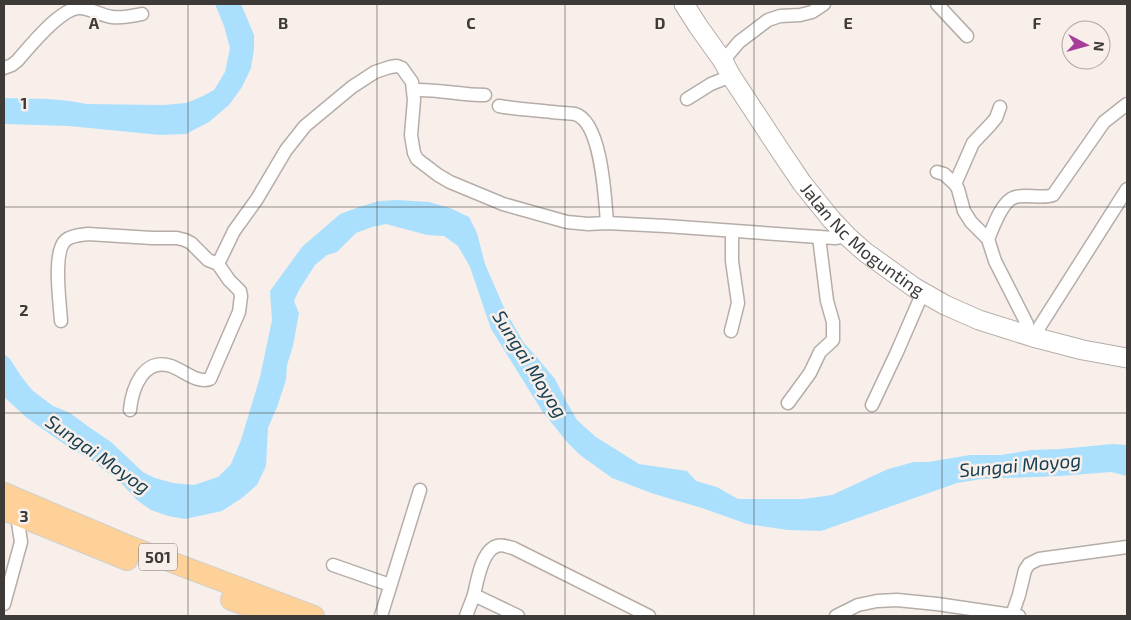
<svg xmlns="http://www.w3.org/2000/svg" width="1131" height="620" font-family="'Exo 2',sans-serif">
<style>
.water{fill:#aae0fe}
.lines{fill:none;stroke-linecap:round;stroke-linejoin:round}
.street-casing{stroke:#b5ada8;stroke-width:15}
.secondary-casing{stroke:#b5ada8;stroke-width:21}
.primary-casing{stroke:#d0d0cf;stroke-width:22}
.street{stroke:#fff;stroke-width:12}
.secondary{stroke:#fff;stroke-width:19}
.primary{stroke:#fdd198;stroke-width:20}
.grid{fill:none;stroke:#3d3a38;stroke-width:1;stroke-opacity:0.55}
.labels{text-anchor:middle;stroke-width:5;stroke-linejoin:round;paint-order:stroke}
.shield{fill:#f9efea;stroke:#75706d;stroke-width:1}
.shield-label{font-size:16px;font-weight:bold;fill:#3d3a38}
.street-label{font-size:18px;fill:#3d3a38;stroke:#f9efea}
.water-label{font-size:19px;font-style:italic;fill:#133e52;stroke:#f9efea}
.grid-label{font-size:16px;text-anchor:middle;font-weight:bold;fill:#3d3a38;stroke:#f9efea;stroke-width:5;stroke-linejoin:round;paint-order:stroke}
</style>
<rect width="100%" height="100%" fill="#f9efea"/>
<!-- water -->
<g class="water">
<polygon points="215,4 241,4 254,35 254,49 251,68 242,87 229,105 209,122 186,134 160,135 69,126 4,124 4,98 48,99 70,101 87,104 164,105 186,103 203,96 214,90 225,72 230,48 224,26"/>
<polygon points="397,200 429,202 450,208 469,217 477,233 485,264 505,310 524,343 535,355 555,379 566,401 577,420 596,437 639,464 687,471 696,481 717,487 738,499 803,499 832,495 888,469 914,462 928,462 970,455 1001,455 1031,450 1060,449 1112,444 1127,445 1127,476 1111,472 1060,476 982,479 957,483 821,531 788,530 747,524 702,508 654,494 612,478 580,455 567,442 542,411 491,329 470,267 458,246 444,236 427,235 386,224 372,227 356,233 337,252 327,255 315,265 299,290 294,301 299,313 293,346 287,365 286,380 277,407 268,428 266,466 257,485 242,498 222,511 185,519 168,516 151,510 138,501 120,482 94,462 67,446 27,418 4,397 4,354 10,359 21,376 32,390 53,406 70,413 89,427 111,442 143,472 155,478 173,483 194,485 218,477 231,464 241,440 260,377 272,320 270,291 302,247 340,214 359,207 379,201"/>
</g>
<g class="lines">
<defs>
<g id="street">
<polyline points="937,4 967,36"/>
<polyline points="723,61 739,42 768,20 780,16 800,15 812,12 824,4"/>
<path d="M4 68 12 65 18 60C30 46 59 10 78 8 88 7 102 16 112 17 122 18 133 16 142 14"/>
<path d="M414 90C438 89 461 95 485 95"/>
<polyline points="687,99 711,84 731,76"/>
<path d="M499 106C516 109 534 110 552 112 559 113 567 113 575 114 602 122 605 199 607 223"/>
<polyline points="937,172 944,174 955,184 958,189 964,211 971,222 988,239 995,261 1027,324 1027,335"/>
<polyline points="955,184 973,143 991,124 996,118 1000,107"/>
<path d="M988 239C993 228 1000 206 1011 199 1015 196 1022 196 1026 196 1035 196 1045 198 1053 195L1104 122 1127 104"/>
<polyline points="218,264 234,231 257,199 286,150 305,126 352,87 375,72 390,67 397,66 402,68 412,82 414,100 411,135 414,153 417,159 438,175 450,182 503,204 567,222 588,224 607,223 666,226 819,237 835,238 847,236"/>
<path d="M61 321C60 303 52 251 66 240 72 235 81 235 88 234L152 238H177L185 240 191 243 208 260 218 264 229 280 240 291 241 296 239 312 210 379C197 384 183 370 171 366 143 357 132 389 130 410"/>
<polyline points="731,331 738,303 732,261 732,232"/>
<polyline points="1033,337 1127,189"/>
<polyline points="788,403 810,373 820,352 833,340 833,322 827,301 819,237"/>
<polyline points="872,405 897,352 923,292"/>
<polyline points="333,565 390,585"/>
<path d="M474 595C477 581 482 550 497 546 502 544 508 547 513 548L649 616"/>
<polyline points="4,604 21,542 17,516"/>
<polyline points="1012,615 1019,595 1025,570 1029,564 1039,559 1127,547"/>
<polyline points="381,616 420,490"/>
<polyline points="466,616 474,595 518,616"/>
<polyline points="836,616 858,605 877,601 897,600 937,604 1019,616"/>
</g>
<g id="secondary">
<path id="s1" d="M684 4 698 26 723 61 731 76 779 149 802 183 831 219 847 236 865 252 915 288 945 305 979 320 1033 337 1083 350 1127 358"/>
</g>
<g id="primary">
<polyline points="4,493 129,546 314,616"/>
<polyline points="4,510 127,560"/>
<polyline points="231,600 274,616"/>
</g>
</defs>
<!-- street casing -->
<use href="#street" class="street-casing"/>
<!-- secondary casing -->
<use href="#secondary" class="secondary-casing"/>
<!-- primary casing -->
<use href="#primary" class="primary-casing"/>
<!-- street -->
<use href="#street" class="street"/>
<!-- secondary -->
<use href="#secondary" class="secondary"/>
<!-- primary -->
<use href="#primary" class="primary"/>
</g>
<!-- grid -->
<path class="grid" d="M188 4V616M377 4V616M565 4V616M754 4V616M942 4V616M4 207H1127M4 413H1127"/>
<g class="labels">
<!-- shield labels -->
<rect class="shield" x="139" y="543.5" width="38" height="27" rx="4"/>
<g class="shield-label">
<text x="158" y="563">501</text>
</g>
<!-- street labels -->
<g class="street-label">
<text dy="6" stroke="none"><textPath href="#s1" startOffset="298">Jalan Nc Mogunting</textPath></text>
</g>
<!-- water labels -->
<g class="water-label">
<text transform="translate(530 364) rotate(58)" y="7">Sungai Moyog</text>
<text transform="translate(98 454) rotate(35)" y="7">Sungai Moyog</text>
<text transform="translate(1020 465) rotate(-5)" y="7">Sungai Moyog</text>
</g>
</g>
<g class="grid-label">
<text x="94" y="29">A</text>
<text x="283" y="29">B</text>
<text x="471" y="29">C</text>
<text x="660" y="29">D</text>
<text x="848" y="29">E</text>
<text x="1037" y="29">F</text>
<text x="24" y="109">1</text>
<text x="24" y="316">2</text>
<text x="24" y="522">3</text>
</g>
<!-- border -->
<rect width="1131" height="620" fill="none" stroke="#3d3a38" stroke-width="10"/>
<!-- north arrow -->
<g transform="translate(1086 45) rotate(96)"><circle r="24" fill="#f9efea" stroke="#aea7a3"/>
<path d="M0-4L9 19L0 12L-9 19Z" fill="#a83c9b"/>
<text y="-8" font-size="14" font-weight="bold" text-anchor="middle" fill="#3d3a38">N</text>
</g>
</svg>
